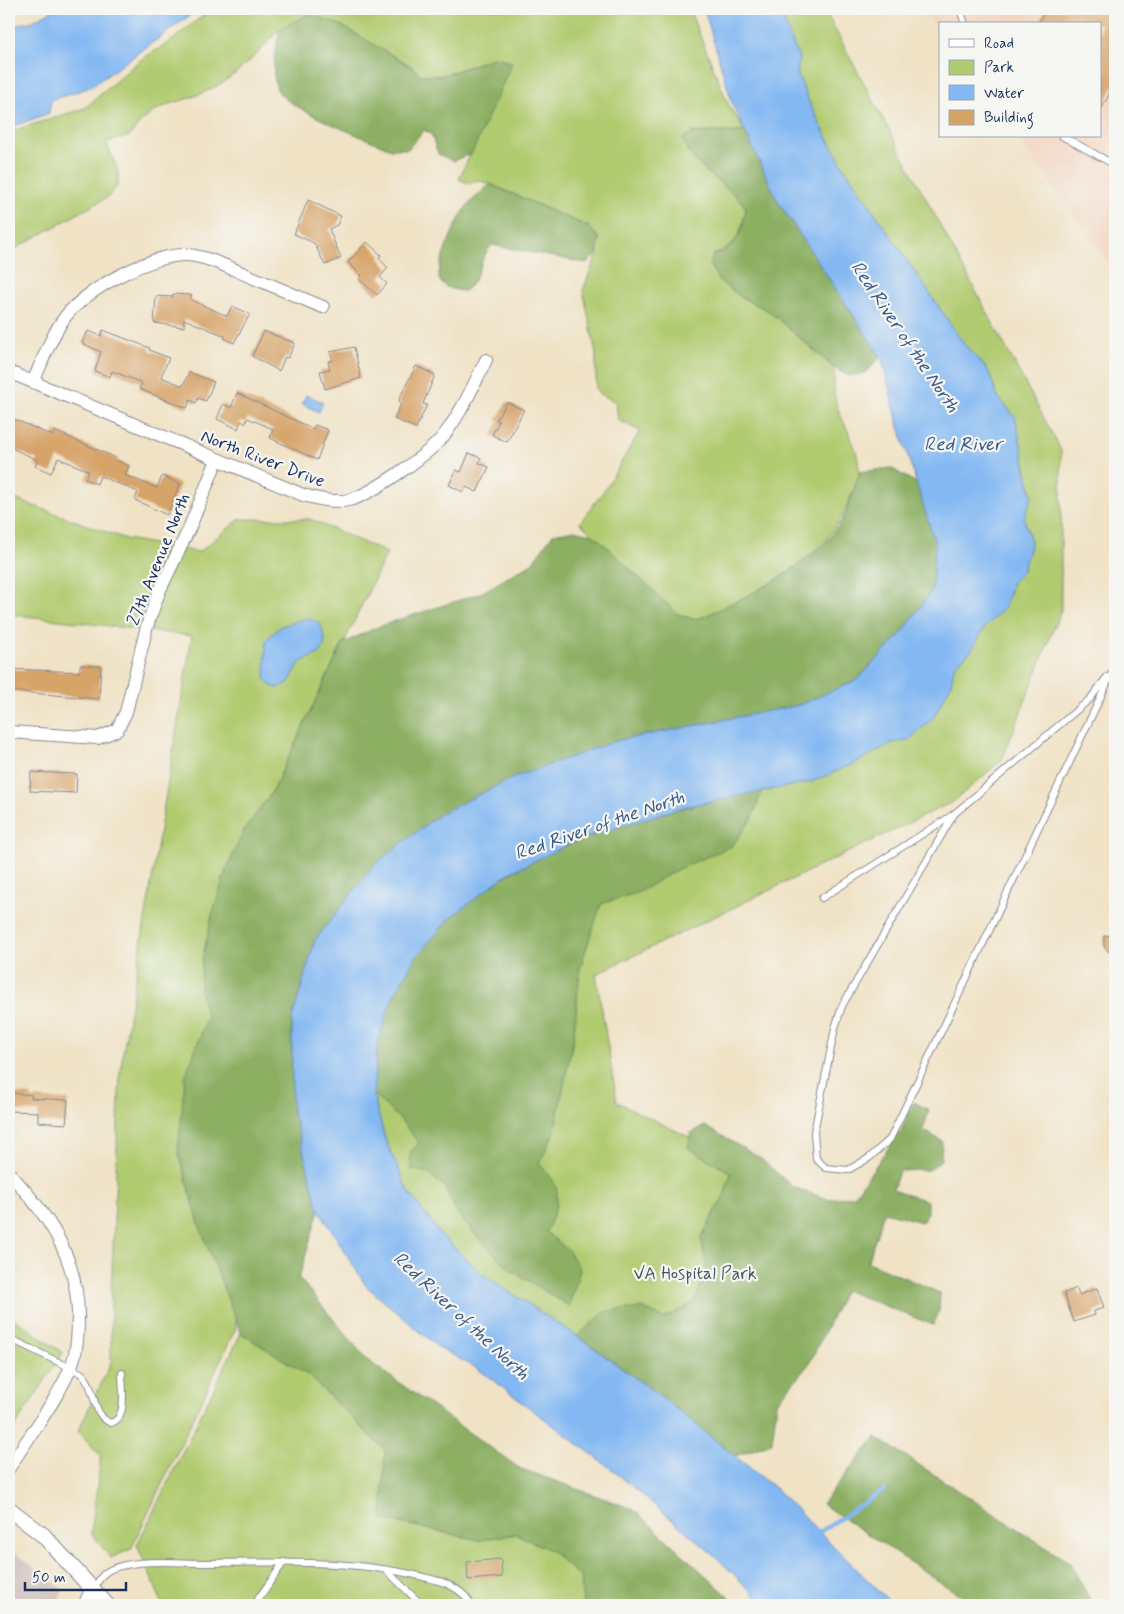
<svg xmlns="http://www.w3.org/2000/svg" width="1124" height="1614" font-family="Mynerve,sans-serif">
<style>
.built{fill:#f3d4bf}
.industrial{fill:#cfc0bb}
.green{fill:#b1cb70;stroke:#667d67}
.forest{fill:#8caf62;stroke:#546f60}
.water{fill:#83b8f2;stroke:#4f74a8}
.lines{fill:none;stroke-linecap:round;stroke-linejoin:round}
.stream{stroke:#83b8f2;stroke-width:4}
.building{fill:#d6a367}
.service-casing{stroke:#868892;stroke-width:8}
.minor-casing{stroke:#868892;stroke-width:14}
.tertiary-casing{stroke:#868892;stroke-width:17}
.service{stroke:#fff;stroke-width:6}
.minor{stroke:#fff;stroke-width:12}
.tertiary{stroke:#fff;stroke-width:15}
.labels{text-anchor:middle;stroke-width:4.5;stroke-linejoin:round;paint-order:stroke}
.street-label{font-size:18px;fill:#1b2f5e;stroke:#f6f6f2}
.park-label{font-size:18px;fill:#405662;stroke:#f6f6f2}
.water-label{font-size:19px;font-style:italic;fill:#3a588a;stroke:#f6f6f2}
</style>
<rect width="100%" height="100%" fill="#f6f6f2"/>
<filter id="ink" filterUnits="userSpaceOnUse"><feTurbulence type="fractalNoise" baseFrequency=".02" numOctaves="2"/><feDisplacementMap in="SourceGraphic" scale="10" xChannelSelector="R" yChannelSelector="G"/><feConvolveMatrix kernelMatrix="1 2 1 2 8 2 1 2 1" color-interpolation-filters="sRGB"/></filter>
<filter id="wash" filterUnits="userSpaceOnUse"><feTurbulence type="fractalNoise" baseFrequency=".0096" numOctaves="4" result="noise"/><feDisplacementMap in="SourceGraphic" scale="20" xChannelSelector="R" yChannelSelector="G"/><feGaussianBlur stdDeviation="1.12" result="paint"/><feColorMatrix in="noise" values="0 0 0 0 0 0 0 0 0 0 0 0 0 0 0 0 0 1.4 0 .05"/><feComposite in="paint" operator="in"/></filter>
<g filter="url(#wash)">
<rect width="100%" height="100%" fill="#f0e2c5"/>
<!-- built -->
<polygon class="built" points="923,9 1115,9 1115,272 1016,136 1100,136 1100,24 940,24 940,33"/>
<!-- industrial -->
<polygon class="industrial" points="9,1548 63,1590 56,1605 9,1605"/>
<!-- green -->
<g class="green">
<path d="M211 9H689L729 106 745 131 730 134 691 132 696 162 737 195 746 208C742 232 738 246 713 255L741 297 769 311 834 368C834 381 833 397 838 409 846 430 858 446 859 469 860 478 853 490 850 498 827 562 759 590 701 618L692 619 678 614 580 523 605 489 640 431 618 420 616 402 598 393 596 389V353L583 290 597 254 599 238 589 227 490 184 477 180 470 184 459 179 512 62 496 57 441 76 420 75C396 44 318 37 280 29 259 52 239 75 211 89 176 107 155 99 130 136L106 142 118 171V185L108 197 9 252V132L85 108 140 60 170 42Z"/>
<polygon points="779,9 824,9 1061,450 1061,610 1002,760 954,801 596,974 617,1102 859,1220 735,1456 659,1395 577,1336 482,1274 440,1234 408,1191 385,1139 373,1094 682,807 811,782 855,763 892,742 908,741 951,684 954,666 971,651 985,627 1004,607 1012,582 1022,572 1031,542 1024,519 1032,496 1015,417 997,396 988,370 964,344 843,166 812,109 797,73 799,59"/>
<polygon points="9,497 126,539 199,552 240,519 310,519 387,553 272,792 220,1006 236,1328 131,1549 111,1558 91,1533 101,1456 78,1431 111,1363 111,1297 120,1072 192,636 9,614"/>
<polygon points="9,1315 63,1353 9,1436"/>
<polygon points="241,1333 308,1375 385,1450 383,1519 479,1540 516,1534 552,1551 581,1578 583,1605 163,1605 137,1545"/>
</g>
<!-- forest -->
<g class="forest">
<path d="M309 14 341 25 415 69 420 75 441 76 496 57 512 63 472 153 453 161 438 154 431 134 424 130 408 149H391C370 140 284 108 277 89 270 69 276 50 280 29Z"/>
<path d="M745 131 779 203 881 357 865 373 849 376 834 368 769 311 741 297 719 281 710 265 713 255C738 246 742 232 746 208 728 182 690 169 683 138 698 127 726 135 745 131Z"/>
<path d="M490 184 589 227 599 238 597 254 586 263 492 245C478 258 481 281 464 291 456 290 445 289 440 281 434 269 458 217 467 206 474 198 483 191 490 184Z"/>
<path d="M891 468 918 484 935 543 932 590 903 632 857 680 799 705 615 741 374 865 315 940 292 1019V1109L319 1210 299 1278 367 1360 519 1468 633 1509 729 1597 727 1605H583L581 1578 552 1551 516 1534 479 1540 382 1519 385 1450 308 1375 241 1333 200 1227 178 1151 185 1077 207 1018 200 989 202 960 212 915 226 870 244 830 272 792 343 643 380 626 481 593 532 563 553 534 574 530 594 535 678 614 692 619 701 618C749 595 816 567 843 518 850 504 854 487 860 472Z"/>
<path d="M762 791 752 819 732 846 678 869 639 892 601 904 580 968 574 1036 554 1133 539 1164C565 1187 559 1203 546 1232L569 1251 580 1270 569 1306 511 1270 476 1236 455 1210 444 1186 427 1173 411 1169 410 1152 419 1144 401 1120 373 1094C376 1062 378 1031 391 1001 449 862 629 817 762 791Z"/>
<polygon points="914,1102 929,1110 923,1130 942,1141 941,1160 929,1170 899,1171 893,1190 927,1201 927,1213 922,1222 884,1212 868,1262 940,1293 939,1311 933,1325 845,1290 809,1364 777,1402 772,1443 735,1456 659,1395 577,1336 606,1311 642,1308 664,1318 694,1303 707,1269 701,1238 724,1195 731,1173 688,1148 691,1133 705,1126 760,1158 793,1187 827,1199 854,1196 902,1129"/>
<polygon points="876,1437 1070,1563 1093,1605 975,1605 822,1504"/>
</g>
<!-- water -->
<g class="water">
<polygon points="55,9 199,9 91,87 51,100 49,113 9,128 9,27 33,21"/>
<polygon points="704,9 779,9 799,59 797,73 812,109 843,166 964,344 988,370 997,396 1015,417 1032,496 1024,519 1031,542 1022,572 1012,582 1005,607 985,627 971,651 954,666 951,684 933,718 908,741 892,743 855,763 811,782 682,807 580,839 507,874 451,917 415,958 391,1001 377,1045 373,1094 385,1139 408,1191 440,1234 482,1274 577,1336 659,1395 776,1489 893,1605 765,1605 715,1556 614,1471 478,1369 438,1347 366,1286 319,1210 292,1109 292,1019 315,940 374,865 441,813 515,777 615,741 799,705 857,680 903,632 932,590 935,543 899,427 881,357 779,203 733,106"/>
<polygon points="306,395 323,402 319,412 302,404"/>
<polygon points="307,618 320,623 325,639 324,646 319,654 300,662 289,682 283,686 276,688 270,685 265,679 266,640 281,626"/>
</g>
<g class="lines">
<!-- stream -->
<polyline class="stream" points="815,1535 884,1490"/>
</g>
<g id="blocks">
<!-- building -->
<g class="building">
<polygon points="1046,9 1115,9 1115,83 1100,112 1100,24 1046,24 1040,20"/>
<polygon points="308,200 341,216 337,225 329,229 341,258 325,265 314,243 294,234"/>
<polygon points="367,242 381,255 379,258 388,268 380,277 387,284 377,295 359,279 362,276 348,262"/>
<polygon points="173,294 191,295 191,300 227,316 232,306 250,314 234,343 224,338 225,336 184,319 184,327 154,323 156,296 173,297"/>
<polygon points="103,330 150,348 149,350 169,358 161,377 183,386 189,372 214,382 206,401 198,398 196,403 190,400 187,408 139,389 142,383 112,371 110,377 95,371 101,352 82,343 88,331 101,336"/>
<polygon points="264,331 295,343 288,358 285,357 279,371 252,356"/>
<polygon points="354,347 361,378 325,389 320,371 330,369 328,362 333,360 330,352"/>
<polygon points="416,366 435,375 423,404 427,405 416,428 394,419 401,404 399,402 400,397"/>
<polygon points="237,393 313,429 315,425 328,430 317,460 270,438 273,429 248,418 245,423 241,421 238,429 217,419 223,404 231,408"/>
<polygon points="507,402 524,410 507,442 492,435 499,421 496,420"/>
<polygon points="9,417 53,436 55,431 116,458 116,460 129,466 125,475 157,488 162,476 180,484 167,515 135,500 138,492 100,476 97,484 85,479 89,471 58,458 51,473 35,466 38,460 9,447"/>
<polygon points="469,453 481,458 479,463 489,467 477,492 466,487 463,492 449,485 456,470 461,472"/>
<polygon points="80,665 101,666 99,699 9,691 9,669 80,672"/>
<polygon points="31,772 77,774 76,793 30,791"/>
<polygon points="1115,935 1115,959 1104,946 1104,936"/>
<polygon points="11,1093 32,1095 31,1098 68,1100 66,1124 38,1122 38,1112 10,1111"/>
<polygon points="1077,1288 1079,1295 1097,1288 1104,1308 1094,1311 1095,1315 1074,1322 1064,1293"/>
<polygon points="501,1559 502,1577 468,1580 467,1562"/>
</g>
</g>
</g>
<g filter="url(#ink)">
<use href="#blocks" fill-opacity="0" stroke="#868892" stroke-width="1"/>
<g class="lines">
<defs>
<g id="service">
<polyline points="960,9 965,24"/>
<polyline points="1062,136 1115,165"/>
<polyline points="954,814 842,1006 835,1028 814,1132 816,1159 826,1168 848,1170 869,1158 890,1139 1114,669"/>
<polyline points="822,898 954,814 1090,699 1107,677"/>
<path d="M9 1338 81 1373C97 1386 90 1415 111 1423 128 1418 122 1386 122 1373"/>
<polyline points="387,1571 422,1605"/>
<path d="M94 1589C100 1577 104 1571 117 1567 145 1559 177 1563 205 1563 281 1562 361 1559 435 1580 448 1583 466 1592 471 1605"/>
<polyline points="254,1605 284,1562"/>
</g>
<g id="minor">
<path d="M9 372 303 495C318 499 334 503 349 500 371 495 432 452 445 434 462 411 474 385 486 360"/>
<path d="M33 382C43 360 51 336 65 317 86 289 153 253 188 255 209 257 230 268 249 276 274 286 298 297 323 307"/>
<polyline points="9,732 98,738 117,730 126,712 147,626 159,592 189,529 217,460"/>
<path d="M9 1173C47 1214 76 1254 78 1312 78 1328 78 1345 73 1361 63 1392 27 1439 9 1468"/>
</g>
<g id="tertiary">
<polyline points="9,1509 43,1535 107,1605"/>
<polyline points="86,1605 93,1589"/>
</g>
</defs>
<!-- service casing -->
<use href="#service" class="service-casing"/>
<!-- minor casing -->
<use href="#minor" class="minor-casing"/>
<!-- tertiary casing -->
<use href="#tertiary" class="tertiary-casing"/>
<!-- service -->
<use href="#service" class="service"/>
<!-- minor -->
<use href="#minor" class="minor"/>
<!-- tertiary -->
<use href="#tertiary" class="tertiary"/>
</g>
</g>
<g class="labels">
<!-- street labels -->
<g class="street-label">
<text transform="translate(263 458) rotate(21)" y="6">North River Drive</text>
<text transform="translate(158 559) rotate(-68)" y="6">27th Avenue North</text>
</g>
<!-- park labels -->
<g class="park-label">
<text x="695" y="1279">VA Hospital Park</text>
</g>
<!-- water labels -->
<g class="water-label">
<text transform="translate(906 336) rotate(56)" y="7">Red River of the North</text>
<text x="963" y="450">Red River</text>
<text transform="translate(599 824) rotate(-19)" y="7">Red River of the North</text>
<text transform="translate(462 1315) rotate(43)" y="7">Red River of the North</text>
</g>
</g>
<!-- margin -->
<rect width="1124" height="1614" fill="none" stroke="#f6f6f2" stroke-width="30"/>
<!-- legend -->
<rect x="939" y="22" width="162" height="115" fill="#f6f6f2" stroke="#9ea6b7"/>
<rect x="949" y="39" width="25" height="8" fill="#ffffff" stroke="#9ea6b7"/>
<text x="984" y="48" font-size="15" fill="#1b2f5e">Road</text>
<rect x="949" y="60" width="25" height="15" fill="#b1cb70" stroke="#9ea6b7"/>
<text x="984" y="72" font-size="15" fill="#1b2f5e">Park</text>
<rect x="949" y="85" width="25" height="15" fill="#83b8f2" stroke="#9ea6b7"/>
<text x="984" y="98" font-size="15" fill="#1b2f5e">Water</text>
<rect x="949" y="110" width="25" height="15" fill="#d6a367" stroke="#9ea6b7"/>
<text x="984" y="122" font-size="15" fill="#1b2f5e">Building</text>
<!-- scale -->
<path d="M25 1582v8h101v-8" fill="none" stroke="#1b2f5e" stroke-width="2.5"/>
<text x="32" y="1582" font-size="15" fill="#1b2f5e" stroke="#f6f6f2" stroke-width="4" paint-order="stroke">50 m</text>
</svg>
